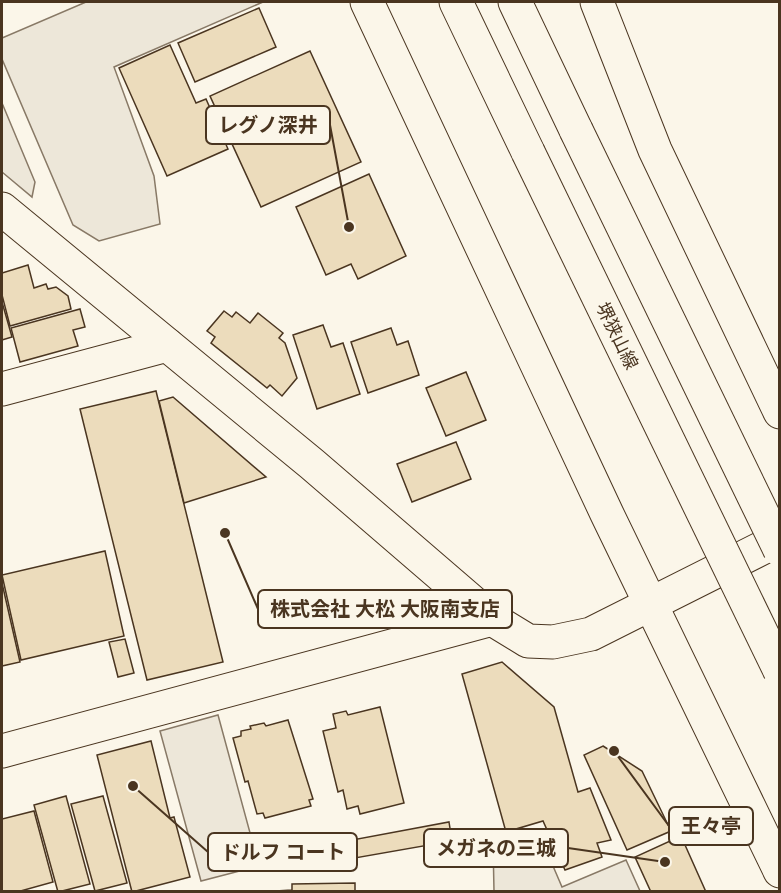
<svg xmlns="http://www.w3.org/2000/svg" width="781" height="893" font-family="'PT Sans','Noto Sans JP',sans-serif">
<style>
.parking{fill:#ede7d9;stroke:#887966;stroke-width:1.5}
.building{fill:#ecdcbc;stroke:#4a3520;stroke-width:1.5}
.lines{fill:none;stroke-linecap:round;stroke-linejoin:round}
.minor-casing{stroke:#4a3520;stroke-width:35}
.tertiary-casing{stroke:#4a3520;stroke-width:35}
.primary-casing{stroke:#4a3520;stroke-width:35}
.minor{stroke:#fbf6e9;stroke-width:33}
.tertiary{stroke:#fbf6e9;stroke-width:33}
.primary{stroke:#fbf6e9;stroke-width:33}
.primary-bridge-casing{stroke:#4a3520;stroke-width:35;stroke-linecap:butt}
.primary-bridge{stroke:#fbf6e9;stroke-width:33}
.labels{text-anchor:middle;stroke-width:4.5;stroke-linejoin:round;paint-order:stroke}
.street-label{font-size:18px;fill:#4a3520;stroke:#fbf6e9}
.leader{fill:none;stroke:#4a3520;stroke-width:2}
.callout-dot{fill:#4a3520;stroke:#fbf6e9;stroke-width:2}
.callout{fill:#fbf6e9;stroke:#4a3520;stroke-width:2}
.callout-label{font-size:20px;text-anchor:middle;font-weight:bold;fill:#4a3520}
</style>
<rect width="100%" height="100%" fill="#fbf6e9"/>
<!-- parking -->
<g class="parking">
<polygon points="86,2 263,2 114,67 154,176 160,224 99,241 73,225 2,59 2,38"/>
<polygon points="2,103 35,182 32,197 2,172"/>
<polygon points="218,715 259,866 201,881 160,731"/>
<polygon points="538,831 562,887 626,860 640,891 494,891 493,842"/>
</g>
<!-- building -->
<g class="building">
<polygon points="259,8 276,47 195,82 178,43"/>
<polygon points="170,45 196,103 206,99 228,149 167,176 119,68"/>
<polygon points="310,51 361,162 261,207 210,96"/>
<polygon points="369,174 406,256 358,279 351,264 326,275 296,207"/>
<polygon points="28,265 34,288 46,284 48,289 56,287 68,296 71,309 10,326 2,295 2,273"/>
<polygon points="2,302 12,337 2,340"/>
<polygon points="80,309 85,327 73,330 78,346 20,362 11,328"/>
<polygon points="224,311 232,317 236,312 250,323 258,313 283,333 279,338 285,343 297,378 282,396 270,385 267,388 211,343 215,337 207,331"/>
<polygon points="323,325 331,347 343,343 360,394 317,409 293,335"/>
<polygon points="391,328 397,345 408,341 419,375 368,393 351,342"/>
<polygon points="466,372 486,420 446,436 426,388"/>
<polygon points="156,391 223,662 147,680 80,409"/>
<polygon points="173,397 266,477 184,503 159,401"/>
<polygon points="456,442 471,479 412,502 397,464"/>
<polygon points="105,551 124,636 21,660 2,575"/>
<polygon points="2,583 20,662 2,666"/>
<polygon points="125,639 134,673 118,677 109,642"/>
<polygon points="502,662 554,707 578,792 590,788 611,840 597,843 602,857 565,870 543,821 506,832 462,674"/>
<polygon points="380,707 404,803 360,814 358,806 347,809 343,790 338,792 323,731 336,728 333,714 346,711 348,715"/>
<polygon points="288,720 313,799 309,800 311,806 265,818 263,813 257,814 248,781 245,782 233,738 241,736 241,731 251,729 250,726 264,723 266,726"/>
<polygon points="151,741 170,818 174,817 190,877 132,892 97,755"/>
<polygon points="603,746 642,771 671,831 627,850 584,755"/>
<polygon points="66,796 90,884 58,892 34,805"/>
<polygon points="103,796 127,883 95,891 71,804"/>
<polygon points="34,811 53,882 17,892 2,892 2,819"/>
<polygon points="449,822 452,841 355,858 352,840"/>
<polygon points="681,836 706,892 651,892 635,857"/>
<polygon points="355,883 355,892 259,892 292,890 292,884"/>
</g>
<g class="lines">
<defs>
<g id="minor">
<polyline points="2,389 167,345"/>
<polyline points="2,751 492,619"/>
</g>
<polyline id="tertiary" points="2,209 312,464 492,619 528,641 553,642 591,634 780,539"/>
<g id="primary">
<polyline points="367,2 607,514 780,871"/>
<polyline points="456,2 528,152"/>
<polyline points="515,2 576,130"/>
<polyline points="597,2 655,150 780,412"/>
</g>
</defs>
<!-- minor casing -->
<use href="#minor" class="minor-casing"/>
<!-- tertiary casing -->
<use href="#tertiary" class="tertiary-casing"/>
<!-- primary casing -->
<use href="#primary" class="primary-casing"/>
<!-- minor -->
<use href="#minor" class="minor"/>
<!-- tertiary -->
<use href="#tertiary" class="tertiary"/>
<!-- primary -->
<use href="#primary" class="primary"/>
<defs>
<g id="primary-bridge">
<polyline points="576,130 780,550"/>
<polyline points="528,152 780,671"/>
</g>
</defs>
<!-- primary-bridge casing -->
<use href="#primary-bridge" class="primary-bridge-casing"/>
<!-- primary-bridge -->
<use href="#primary-bridge" class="primary-bridge"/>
</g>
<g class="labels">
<!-- street labels -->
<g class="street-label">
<text transform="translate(617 336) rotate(64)" y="6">堺狭山線</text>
</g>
</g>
<!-- callouts -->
<path class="leader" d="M349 227L330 125M225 533L258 609M614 751L669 826M665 862L568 848M133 786L208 852"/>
<g class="callout-dot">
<circle cx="349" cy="227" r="6"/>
<circle cx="225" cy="533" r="6"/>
<circle cx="614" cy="751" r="6"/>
<circle cx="665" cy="862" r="6"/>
<circle cx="133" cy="786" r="6"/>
</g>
<g class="callout">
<rect x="206" y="106" width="124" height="38" rx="6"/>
<rect x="258" y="590" width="254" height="38" rx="6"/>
<rect x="669" y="807" width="84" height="38" rx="6"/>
<rect x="424" y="829" width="144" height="38" rx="6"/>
<rect x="208" y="833" width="149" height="38" rx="6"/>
</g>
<g class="callout-label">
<text x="268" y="132">レグノ深井</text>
<text x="385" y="616">株式会社 大松 大阪南支店</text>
<text x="711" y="833">王々亭</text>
<text x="496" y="855">メガネの三城</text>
<text x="283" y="859">ドルフ コート</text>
</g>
<!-- border -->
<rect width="781" height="893" fill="none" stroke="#4a3520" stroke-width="6"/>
</svg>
